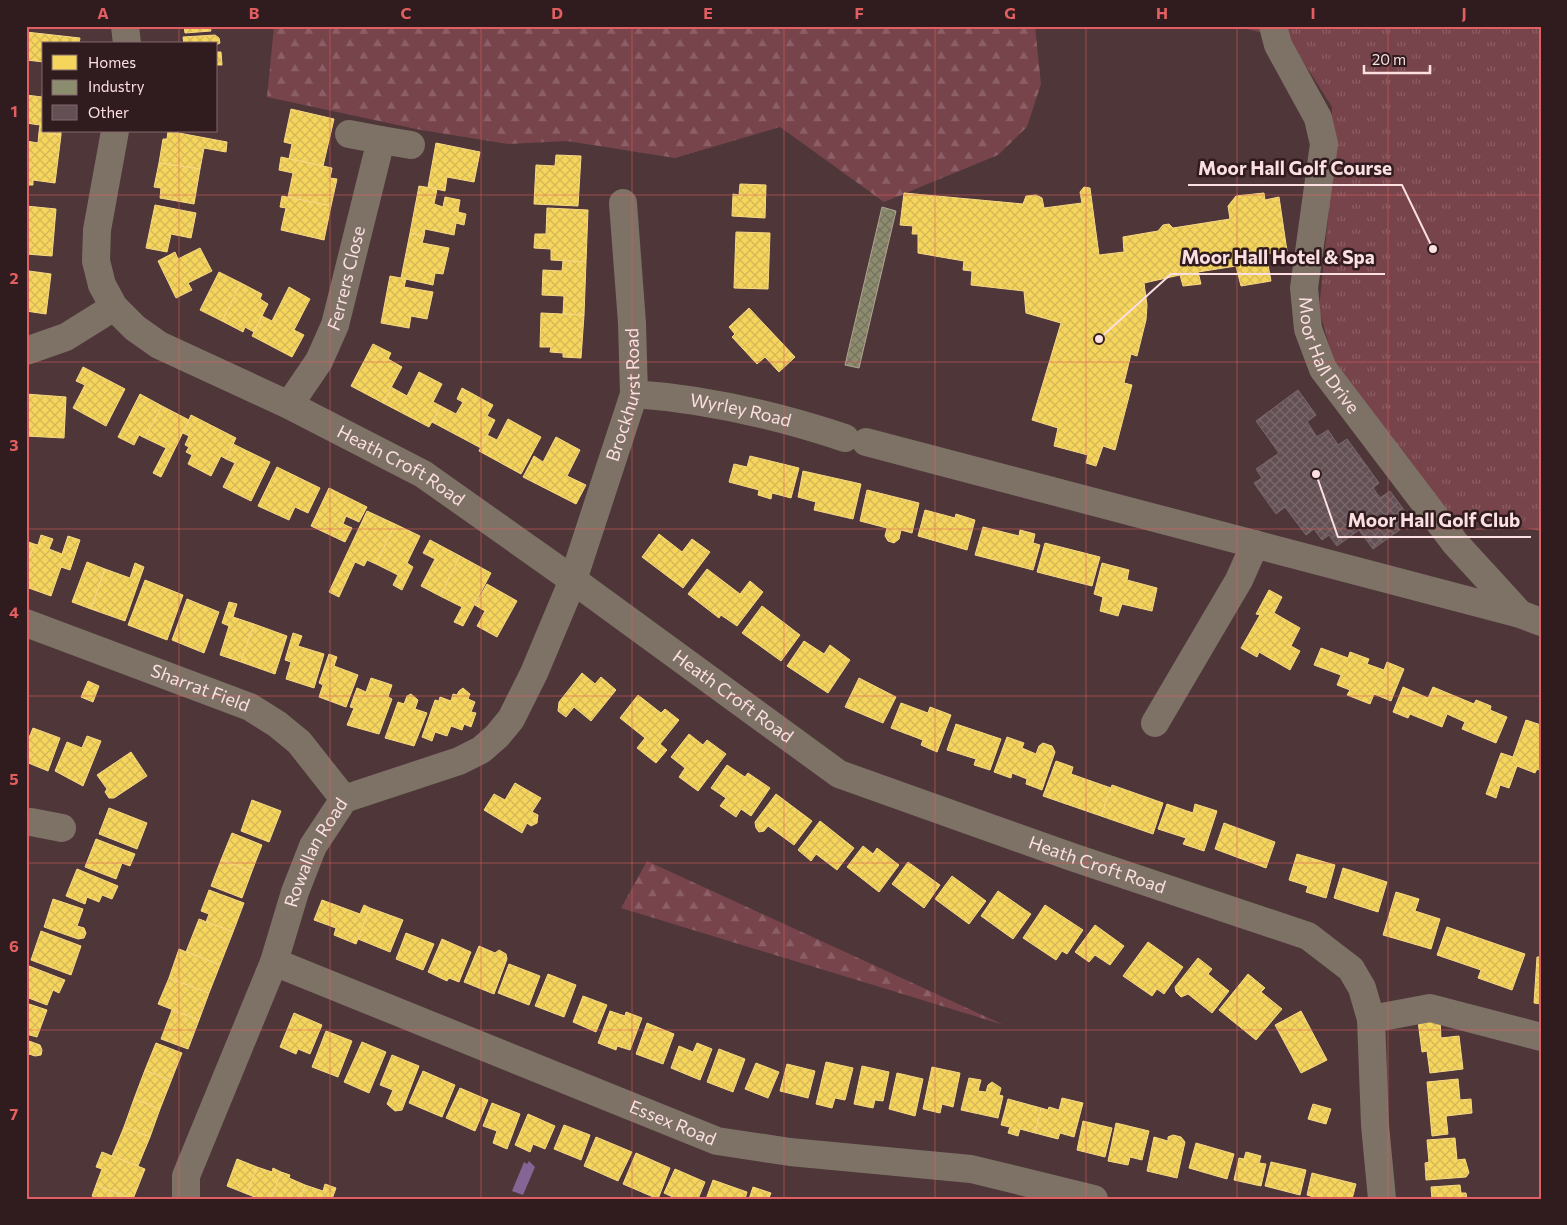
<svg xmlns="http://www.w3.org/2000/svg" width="1567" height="1225" font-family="Commissioner,sans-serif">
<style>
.grass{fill:url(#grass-tufts)}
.forest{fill:url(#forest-firs)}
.water{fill:#846595}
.homes{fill:url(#homes-cross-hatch);stroke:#f8d884}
.industry{fill:url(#industry-cross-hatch);stroke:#aea590}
.building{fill:url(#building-cross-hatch);stroke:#7b686d}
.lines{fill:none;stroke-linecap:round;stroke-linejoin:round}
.minor{stroke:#7e7166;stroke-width:28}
.grid{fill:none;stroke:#e15f60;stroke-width:1;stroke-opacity:0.55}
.labels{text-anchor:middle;stroke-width:5;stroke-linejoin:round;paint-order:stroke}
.street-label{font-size:18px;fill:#fcdfe1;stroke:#301b1e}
.leader{fill:none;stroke:#fcdfe1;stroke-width:2}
.callout-dot{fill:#fcdfe1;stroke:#301b1e;stroke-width:2}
.callout-label{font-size:19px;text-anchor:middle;font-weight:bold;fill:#fcdfe1;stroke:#301b1e;stroke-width:5;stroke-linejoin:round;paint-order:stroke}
.neatline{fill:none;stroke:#e15f60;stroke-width:2}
.grid-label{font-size:16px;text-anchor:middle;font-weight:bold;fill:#e15f60}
</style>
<defs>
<pattern id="grass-tufts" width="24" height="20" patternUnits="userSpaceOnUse" patternTransform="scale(1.25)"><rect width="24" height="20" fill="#77444b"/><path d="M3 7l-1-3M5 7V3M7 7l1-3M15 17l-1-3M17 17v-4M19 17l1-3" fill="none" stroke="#8b5f65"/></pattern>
<pattern id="forest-firs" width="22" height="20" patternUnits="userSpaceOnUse" patternTransform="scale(1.25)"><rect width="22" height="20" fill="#77444b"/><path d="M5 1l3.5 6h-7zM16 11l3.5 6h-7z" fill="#8b5f65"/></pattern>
<pattern id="homes-cross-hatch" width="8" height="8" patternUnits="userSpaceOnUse" patternTransform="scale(1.25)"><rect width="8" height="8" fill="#f6d55c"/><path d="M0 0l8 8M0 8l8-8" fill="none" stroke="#d4b857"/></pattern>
<pattern id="industry-cross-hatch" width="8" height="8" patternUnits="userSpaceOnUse" patternTransform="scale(1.25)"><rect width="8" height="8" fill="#8c8c6e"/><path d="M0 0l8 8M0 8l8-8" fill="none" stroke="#76725f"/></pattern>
<pattern id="building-cross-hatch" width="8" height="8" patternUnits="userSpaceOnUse" patternTransform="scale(1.25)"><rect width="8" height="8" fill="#635054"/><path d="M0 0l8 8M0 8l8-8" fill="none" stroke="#7a696c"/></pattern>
</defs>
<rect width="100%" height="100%" fill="#4e3639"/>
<!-- grass -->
<polygon class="grass" points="1234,26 1541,26 1541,531 1439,512 1339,378 1319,310 1331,188 1332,107 1289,39"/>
<!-- forest -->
<g class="forest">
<polygon points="274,26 1035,26 1041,84 1027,127 998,155 884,202 780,127 675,158 567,141 508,144 421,130 267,97"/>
<polygon points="647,861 1004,1025 621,908"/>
</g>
<!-- water -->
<polygon class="water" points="529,1161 535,1167 523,1195 512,1191 524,1162 527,1164"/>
<!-- homes -->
<g class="homes">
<polygon points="184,26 210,26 211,31 185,33"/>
<polygon points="26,32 80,38 79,44 44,44 44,62 26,60"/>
<polygon points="215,35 219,38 220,43 216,45 184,44 183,37"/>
<polygon points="216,52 221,52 222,65 216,65"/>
<polygon points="44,80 44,131 61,131 61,135 39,132 40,125 26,123 26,95 42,97"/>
<polygon points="291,109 334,119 323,166 289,159 292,144 284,142"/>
<polygon points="168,131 227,142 226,152 204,148 200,169 159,163 163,139 167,139"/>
<polygon points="39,132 61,135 55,183 33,180 33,185 26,185 26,141 38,143"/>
<polygon points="436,143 480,152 474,182 447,177 445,191 428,187"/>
<polygon points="556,155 581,156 578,206 534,204 536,165 555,166"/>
<polygon points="281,157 332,168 330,178 337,179 331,206 288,197 293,173 279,170"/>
<polygon points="159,163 200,169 194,204 160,198 161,188 154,187"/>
<polygon points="740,184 766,185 765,218 732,216 733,194 739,195"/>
<polygon points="419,186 437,189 434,204 443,207 445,197 460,200 458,212 466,214 464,225 456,223 454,235 425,229 424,236 410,233"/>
<polygon points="1084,187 1090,188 1099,255 1124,252 1123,237 1158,231 1163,225 1169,224 1173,228 1230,219 1228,206 1236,196 1264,193 1265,200 1279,197 1287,251 1266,254 1271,281 1241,286 1236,266 1198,272 1201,284 1183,286 1180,275 1144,283 1147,305 1146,320 1137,356 1131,354 1124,383 1132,385 1115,450 1103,446 1096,466 1086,463 1088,455 1054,446 1058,428 1032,420 1061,323 1026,313 1024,291 971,285 972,271 963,270 964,261 918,253 918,234 912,234 913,226 900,225 904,193 1023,204 1026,196 1036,195 1042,198 1044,208 1082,203 1080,192"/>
<polygon points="282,196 331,206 324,240 281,230 286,208 280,207"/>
<polygon points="155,205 196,213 191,238 171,234 167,252 146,248"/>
<polygon points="26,206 56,209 52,256 26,254"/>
<polygon points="547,208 588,210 586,262 551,260 551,249 534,248 535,234 546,234"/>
<polygon points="736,232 770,233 768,289 734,288"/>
<polygon points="410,233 424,236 422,243 449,248 443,274 435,273 433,285 401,278"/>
<polygon points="200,248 212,271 188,283 192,290 176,298 158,261 175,252 178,259"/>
<polygon points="563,261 586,262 584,315 563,314 564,296 542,295 543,270 562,271"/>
<polygon points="29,271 51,274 46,314 26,311 26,284"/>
<polygon points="219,272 241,283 222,321 200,310"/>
<polygon points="390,276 406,279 404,287 433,292 427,319 411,316 409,328 381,323"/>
<polygon points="241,283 262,294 260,299 268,304 254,332 245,327 243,332 222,321"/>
<polygon points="289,287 310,299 294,330 304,335 292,357 252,336 262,316 272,321"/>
<polygon points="749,308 795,357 779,372 765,357 757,364 732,337 735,334 729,327"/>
<polygon points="541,313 584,315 581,358 563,357 563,353 550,352 551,347 540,347"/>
<polygon points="373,344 391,353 388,359 402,367 383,403 351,386"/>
<polygon points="83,367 125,389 106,426 73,408 85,385 76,381"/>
<polygon points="419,372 442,384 433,402 441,406 429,427 383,403 391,387 407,396"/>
<polygon points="462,388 493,405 487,416 495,420 481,448 432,422 441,406 456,414 463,402 457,399"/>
<polygon points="26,394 66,397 64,438 26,436"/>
<polygon points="140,394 162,406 145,438 139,435 134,445 118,437"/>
<polygon points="162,406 189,420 161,477 153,473 166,448 145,438"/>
<polygon points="191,415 236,438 226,459 221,456 211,476 188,464 192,455 186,452 189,447 185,445 189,436 183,433"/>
<polygon points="508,419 541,437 521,474 479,451 487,435 497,440"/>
<polygon points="556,437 580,450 567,476 586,485 576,504 523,477 534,456 543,462"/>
<polygon points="233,444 270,462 251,501 223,487 235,463 226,459"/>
<polygon points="750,456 799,468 791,498 772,493 771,499 758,495 759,490 729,482 734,464 747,467"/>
<polygon points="277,467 320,488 308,513 295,507 289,520 258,506"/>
<polygon points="803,471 861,484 853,519 814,510 816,502 798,497"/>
<polygon points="329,488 367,507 359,522 346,516 343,524 352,528 345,542 311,526"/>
<polygon points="867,490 919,503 912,533 901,530 899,539 894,543 888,541 885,536 887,528 860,521"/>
<polygon points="925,510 955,518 956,514 975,520 967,550 918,536"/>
<polygon points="367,511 395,524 376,564 367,560 364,566 355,562 339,597 329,592"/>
<polygon points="395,524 420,536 407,563 413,567 402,590 393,585 398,575 376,564"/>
<polygon points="983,527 1019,536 1020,530 1035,534 1033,543 1040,545 1033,570 975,555"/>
<polygon points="659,534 682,552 692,539 710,552 683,588 642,557"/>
<polygon points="41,535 53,539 49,549 62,554 68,536 80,540 70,570 61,567 51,596 26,587 26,566 34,544 38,545"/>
<polygon points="430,540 460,556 440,596 421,586 435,559 423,553"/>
<polygon points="26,541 34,544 26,566"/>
<polygon points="1045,543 1100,557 1092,586 1037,572"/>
<polygon points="460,556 491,573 463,626 454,622 462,607 440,596"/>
<polygon points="87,562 105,569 91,609 72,602"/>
<polygon points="135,563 144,567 125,621 91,609 105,569 130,578"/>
<polygon points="1102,563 1129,570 1127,580 1157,588 1152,611 1122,604 1118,616 1100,611 1103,597 1094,594"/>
<polygon points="707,569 740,594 750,581 763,592 737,626 721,615 719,618 688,594"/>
<polygon points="145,580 183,595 167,640 128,625"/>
<polygon points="487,584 517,601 497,637 477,626 485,611 475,605"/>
<polygon points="1269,590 1282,597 1274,613 1300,628 1291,646 1300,651 1290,670 1259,652 1257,657 1241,648 1260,615 1256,614"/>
<polygon points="187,599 219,612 204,653 172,640"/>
<polygon points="229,602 237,604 233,617 254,624 241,662 220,655 229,626 222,623"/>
<polygon points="762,606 800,635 781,661 742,633"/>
<polygon points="254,624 287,636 275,674 241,662"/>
<polygon points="293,633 302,636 298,646 324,654 314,688 286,679 291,662 285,660"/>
<polygon points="804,641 824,654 830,645 850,660 828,693 787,666"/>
<polygon points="1321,648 1348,658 1350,652 1369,659 1367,664 1384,670 1387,662 1404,669 1391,701 1374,694 1370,704 1347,695 1350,690 1337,685 1341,675 1314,665"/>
<polygon points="329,654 337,657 334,666 358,675 346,707 319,697 323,685 319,683"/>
<polygon points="582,673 595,684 601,677 616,690 591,721 574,707 566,717 558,711 559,702"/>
<polygon points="371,678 392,685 388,697 392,699 379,734 347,725 354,708 350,707 357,688 366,692"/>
<polygon points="859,678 896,697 883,723 845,707"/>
<polygon points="88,681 99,686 93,702 81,697"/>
<polygon points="1403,687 1428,698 1433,687 1474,704 1476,700 1491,706 1490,710 1507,717 1496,743 1462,729 1465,722 1447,714 1442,727 1410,714 1408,718 1393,712"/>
<polygon points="463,688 470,694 468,699 475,702 471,712 476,713 471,727 464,724 462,730 451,726 447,736 435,732 432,741 422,737 435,700 439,701 440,697 451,701 453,694 457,695 459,691"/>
<polygon points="411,694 418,700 415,709 427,713 414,746 385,738 398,702 404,704 407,696"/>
<polygon points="638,695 661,713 665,709 679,720 660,744 667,750 656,763 637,748 645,738 620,718"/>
<polygon points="901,703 928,713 930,707 951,715 937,752 921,745 923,740 891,728"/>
<polygon points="1526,720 1541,725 1541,771 1537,769 1535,773 1517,766 1509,788 1500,785 1496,798 1486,794 1501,753 1513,757"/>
<polygon points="956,724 1001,739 990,770 974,765 976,759 947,750"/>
<polygon points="33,728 60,738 48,771 26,762 26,745"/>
<polygon points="689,734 703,745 707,740 726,754 698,791 679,777 685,768 671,757"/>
<polygon points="87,736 101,741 83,786 55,771 67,742 82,748"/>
<polygon points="1007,737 1024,743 1022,748 1036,754 1039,746 1043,743 1052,746 1055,752 1042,790 1026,784 1027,779 1012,773 1011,778 994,772"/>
<polygon points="131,752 147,776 114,798 109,798 105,792 107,789 97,775"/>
<polygon points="1056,761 1073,767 1071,774 1111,788 1101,816 1043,796"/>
<polygon points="727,765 745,777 748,773 770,788 751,816 741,809 736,817 720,806 726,798 711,788"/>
<polygon points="515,783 541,798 532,812 538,815 537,823 531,826 527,823 522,833 484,810 494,794 505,800"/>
<polygon points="1112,785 1163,803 1153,834 1101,816"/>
<polygon points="776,794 812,821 794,845 768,826 764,831 759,832 756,828 755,822"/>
<polygon points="252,800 281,811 269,842 241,831"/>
<polygon points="1167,804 1193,813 1195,804 1217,811 1204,851 1183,844 1186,838 1158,829"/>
<polygon points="109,808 147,823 137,849 99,834"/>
<polygon points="820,821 854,848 837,870 816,854 811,861 798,850"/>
<polygon points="1224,823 1275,842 1266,868 1215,849"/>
<polygon points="232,833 262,845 252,871 221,860"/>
<polygon points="96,839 135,854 130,866 122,863 116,879 85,867"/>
<polygon points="863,846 873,854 877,848 899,865 879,892 847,867"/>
<polygon points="1297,854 1335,865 1326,898 1306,892 1308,886 1289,880"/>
<polygon points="221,860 252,871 242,898 211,886"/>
<polygon points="908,862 940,885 924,908 892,884"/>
<polygon points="1343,868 1387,882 1378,912 1334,898"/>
<polygon points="77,869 118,886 112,899 102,895 99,902 87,897 85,904 66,896"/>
<polygon points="952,876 986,901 969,924 935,899"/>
<polygon points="209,890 244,903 233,932 206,922 209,914 201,911"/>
<polygon points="998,891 1031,914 1013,939 981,916"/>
<polygon points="1396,892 1419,899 1415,911 1440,919 1431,949 1383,935"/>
<polygon points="53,899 83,909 77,926 84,928 86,933 84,938 78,939 44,927"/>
<polygon points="322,900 360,914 364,905 370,908 356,944 334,935 336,928 314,920"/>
<polygon points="1045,905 1083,930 1067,954 1062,951 1056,960 1023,938"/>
<polygon points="370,908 403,920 390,952 358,939"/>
<polygon points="199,919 233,932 220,965 186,952"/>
<polygon points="1095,925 1124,946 1110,965 1095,955 1089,962 1075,952"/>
<polygon points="1447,927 1525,954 1512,990 1478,978 1481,970 1437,955"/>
<polygon points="41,931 81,946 71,975 31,960"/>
<polygon points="406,933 434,944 423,970 396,959"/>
<polygon points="442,939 471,952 459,982 449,978 447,981 428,972"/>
<polygon points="1148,942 1183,967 1164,994 1157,989 1152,996 1123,976"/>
<polygon points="479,946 495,953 499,950 506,954 507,959 494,994 464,982"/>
<polygon points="179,949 220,965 209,993 169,978"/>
<polygon points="1537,957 1541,957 1541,1004 1534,1003"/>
<polygon points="1198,958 1212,969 1208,974 1229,991 1212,1013 1188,994 1181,997 1176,992 1175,987"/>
<polygon points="509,964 540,976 529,1005 498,993"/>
<polygon points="29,966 65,980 59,993 53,990 47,1005 26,997 26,973"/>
<polygon points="548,974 576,985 564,1017 535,1006"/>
<polygon points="1248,974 1265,988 1261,992 1282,1009 1256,1040 1219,1010"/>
<polygon points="169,978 209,993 199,1020 158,1004"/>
<polygon points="583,996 607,1005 596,1032 573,1022"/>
<polygon points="26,1003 47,1010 37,1037 26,1034"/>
<polygon points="172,1010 199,1020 188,1049 161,1039"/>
<polygon points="610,1011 625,1016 626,1012 642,1018 630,1050 617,1046 616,1050 598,1043"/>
<polygon points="1301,1011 1327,1060 1301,1073 1275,1025"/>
<polygon points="294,1013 322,1025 310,1054 298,1049 296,1054 280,1047"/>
<polygon points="1440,1019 1441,1038 1459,1036 1463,1069 1430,1073 1427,1051 1422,1052 1418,1021"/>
<polygon points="647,1023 674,1034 663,1064 636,1054"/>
<polygon points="326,1031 352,1041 338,1077 312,1067"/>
<polygon points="26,1040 40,1045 42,1050 41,1055 35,1056 29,1054 26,1062"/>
<polygon points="362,1042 386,1052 369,1093 344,1082"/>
<polygon points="156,1043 182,1053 171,1081 145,1070"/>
<polygon points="697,1043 712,1049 700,1080 671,1068 679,1046 693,1052"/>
<polygon points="719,1049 745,1059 733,1092 707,1082"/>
<polygon points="392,1055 419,1066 402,1110 395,1111 387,1104 393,1090 380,1085"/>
<polygon points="826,1062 853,1068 845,1100 835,1098 832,1108 816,1104"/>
<polygon points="756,1063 779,1072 768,1098 745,1089"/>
<polygon points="787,1064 815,1071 808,1098 780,1091"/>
<polygon points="862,1066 889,1072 883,1101 875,1100 873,1108 854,1104"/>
<polygon points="932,1067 960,1073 953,1107 942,1104 940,1113 923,1109"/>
<polygon points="145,1070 171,1081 160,1109 134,1099"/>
<polygon points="423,1071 455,1085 442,1117 409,1103"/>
<polygon points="897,1073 923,1079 915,1116 889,1109"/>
<polygon points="969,1078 981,1080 978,1091 986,1092 988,1085 992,1082 1001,1088 999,1095 1003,1096 998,1118 961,1110"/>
<polygon points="1458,1079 1460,1100 1471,1099 1472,1113 1446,1116 1448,1134 1432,1136 1427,1082"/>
<polygon points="460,1088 488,1100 475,1131 446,1118"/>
<polygon points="1062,1098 1083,1103 1074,1137 1060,1133 1058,1139 1035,1133 1041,1108 1048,1110 1049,1107 1059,1110"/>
<polygon points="134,1099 160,1109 150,1137 124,1127"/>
<polygon points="1008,1099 1041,1108 1035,1133 1020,1129 1018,1136 1008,1133 1010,1127 1001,1125"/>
<polygon points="492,1103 520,1114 507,1149 493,1143 497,1131 483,1126"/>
<polygon points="1313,1104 1331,1109 1326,1124 1308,1119"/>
<polygon points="528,1114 555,1126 545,1149 533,1144 530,1152 515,1145"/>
<polygon points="1083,1121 1112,1128 1105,1157 1077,1150"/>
<polygon points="1116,1123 1149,1131 1142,1160 1130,1157 1128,1165 1108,1161"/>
<polygon points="564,1125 590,1135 581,1160 554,1149"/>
<polygon points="124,1127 150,1137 138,1166 112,1156"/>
<polygon points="1173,1135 1181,1137 1185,1142 1177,1178 1147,1171 1154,1137 1168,1141 1168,1137"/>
<polygon points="596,1137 632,1152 618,1181 584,1166"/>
<polygon points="1455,1138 1457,1160 1465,1159 1469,1173 1466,1177 1426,1180 1425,1163 1429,1162 1427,1140"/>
<polygon points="1196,1143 1234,1154 1227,1179 1189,1168"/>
<polygon points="102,1152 145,1169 133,1199 96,1185 102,1169 96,1167"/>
<polygon points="1246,1152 1261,1156 1259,1163 1266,1164 1261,1186 1234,1180 1239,1158 1244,1159"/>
<polygon points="636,1153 670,1168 658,1199 623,1184"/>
<polygon points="237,1159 257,1167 247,1194 227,1186"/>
<polygon points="1271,1162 1306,1170 1300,1195 1265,1186"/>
<polygon points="257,1167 272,1172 273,1168 281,1172 271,1199 260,1199 247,1194"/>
<polygon points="675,1169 705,1182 698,1199 677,1199 664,1193"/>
<polygon points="281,1172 290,1175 289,1178 305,1185 300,1199 271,1199"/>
<polygon points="1312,1173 1356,1184 1352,1199 1320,1199 1307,1195"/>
<polygon points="713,1180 747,1192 745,1199 706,1199"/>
<polygon points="325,1184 336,1188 332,1199 300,1199 305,1185 323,1191"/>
<polygon points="96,1185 131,1199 99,1199 92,1196"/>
<polygon points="1460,1185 1461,1193 1466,1193 1467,1199 1432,1199 1431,1187"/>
<polygon points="753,1187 771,1193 769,1198 771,1199 749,1199"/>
</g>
<!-- industry -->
<polygon class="industry" points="882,207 896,211 859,368 845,365"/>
<!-- building -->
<polygon class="building" points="1298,390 1316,415 1307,422 1317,437 1328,430 1338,445 1347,439 1379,483 1373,488 1380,498 1390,491 1412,521 1373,549 1359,530 1337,546 1329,535 1322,540 1314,529 1306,535 1285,507 1276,514 1254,483 1262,478 1256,469 1279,453 1256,421"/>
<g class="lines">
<!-- minor -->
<g class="minor">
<polyline points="125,26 127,44"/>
<path id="s1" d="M1273 26 1278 45 1318 118 1324 144 1304 288 1308 329 1323 369 1455 543 1520 614 1541 622"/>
<path id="s2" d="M115 131 97 230 96 261 102 285 114 307 135 328 159 345 289 405 423 474 573 580 839 774 1072 857 1308 936 1351 969 1362 988 1371 1019 1375 1125 1382 1199"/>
<polyline points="381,140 411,145"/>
<polyline points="26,351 66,337 114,307"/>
<path id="s3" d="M634 394C706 399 776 415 845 438"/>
<path id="s4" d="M289 405 319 361 335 325 381 140 349 134"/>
<polyline points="866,442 1520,614"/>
<path id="s5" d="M26 623 250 707 277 724 299 742 344 799"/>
<polyline points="1155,723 1239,580 1255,544"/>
<polyline points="31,822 62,828"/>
<path id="s6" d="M274 962 717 1141 790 1152 971 1169 1094 1199"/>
<polyline points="1371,1019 1430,1008 1541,1037"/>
<path id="s7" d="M186 1199V1176L274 962 295 892 313 846 344 799 459 761 481 750 497 736 511 719 534 673 573 580 634 394 632 323 623 203"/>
</g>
</g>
<!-- grid -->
<path class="grid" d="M179 26V44M330 26V1199M481 26V1199M632 26V1199M784 26V1199M935 26V1199M1086 26V1199M1237 26V1199M1388 26V1199M179 131V1199M26 195H1541M26 362H1541M26 529H1541M26 696H1541M26 863H1541M26 1030H1541"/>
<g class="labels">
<!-- street labels -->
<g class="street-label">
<text dy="6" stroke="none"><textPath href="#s4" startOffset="141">Ferrers Close</textPath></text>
<text dy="6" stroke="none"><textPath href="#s1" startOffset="348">Moor Hall Drive</textPath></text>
<text dy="6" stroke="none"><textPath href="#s7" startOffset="968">Brockhurst Road</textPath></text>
<text dy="6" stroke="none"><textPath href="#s3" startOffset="108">Wyrley Road</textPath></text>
<text dy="6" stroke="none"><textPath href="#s2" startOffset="511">Heath Croft Road</textPath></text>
<text dy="6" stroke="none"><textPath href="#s5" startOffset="186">Sharrat Field</textPath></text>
<text dy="6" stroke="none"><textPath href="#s2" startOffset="916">Heath Croft Road</textPath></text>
<text dy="6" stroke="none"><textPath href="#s7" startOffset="372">Rowallan Road</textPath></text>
<text dy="6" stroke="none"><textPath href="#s2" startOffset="1321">Heath Croft Road</textPath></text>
<text dy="6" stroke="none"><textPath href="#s6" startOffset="430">Essex Road</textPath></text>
</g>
</g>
<!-- callouts -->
<path class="leader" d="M1433 249L1402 185H1188M1099 339L1171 274H1385M1316 474L1338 537H1531"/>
<g class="callout-dot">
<circle cx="1433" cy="249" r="5"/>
<circle cx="1099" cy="339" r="5"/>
<circle cx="1316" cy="474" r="5"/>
</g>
<g class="callout-label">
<text x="1295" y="175">Moor Hall Golf Course</text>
<text x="1278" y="264">Moor Hall Hotel &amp; Spa</text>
<text x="1434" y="527">Moor Hall Golf Club</text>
</g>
<!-- border -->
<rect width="1567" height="1225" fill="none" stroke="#301b1e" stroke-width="55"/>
<!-- legend -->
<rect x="42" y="42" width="175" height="90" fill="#301b1e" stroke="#82696c"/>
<rect x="52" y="55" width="25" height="15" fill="#f6d55c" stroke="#82696c"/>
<text x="88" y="68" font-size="15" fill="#fcdfe1">Homes</text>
<rect x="52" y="80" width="25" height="15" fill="#8c8c6e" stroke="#82696c"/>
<text x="88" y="92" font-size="15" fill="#fcdfe1">Industry</text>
<rect x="52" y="105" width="25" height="15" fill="#635054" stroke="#82696c"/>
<text x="88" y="118" font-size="15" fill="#fcdfe1">Other</text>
<!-- scale -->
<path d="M1364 65v8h66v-8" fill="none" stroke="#fcdfe1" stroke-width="2.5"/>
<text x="1372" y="65" font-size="15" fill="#fcdfe1" stroke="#301b1e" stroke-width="4" paint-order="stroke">20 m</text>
<rect x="28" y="28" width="1512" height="1170" class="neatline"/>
<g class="grid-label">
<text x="103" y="19">A</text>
<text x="254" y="19">B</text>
<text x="406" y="19">C</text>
<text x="557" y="19">D</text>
<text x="708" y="19">E</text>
<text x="859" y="19">F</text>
<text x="1010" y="19">G</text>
<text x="1162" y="19">H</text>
<text x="1313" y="19">I</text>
<text x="1464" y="19">J</text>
<text x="14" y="117">1</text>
<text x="14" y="284">2</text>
<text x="14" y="451">3</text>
<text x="14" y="618">4</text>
<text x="14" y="785">5</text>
<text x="14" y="952">6</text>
<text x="14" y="1120">7</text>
</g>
</svg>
